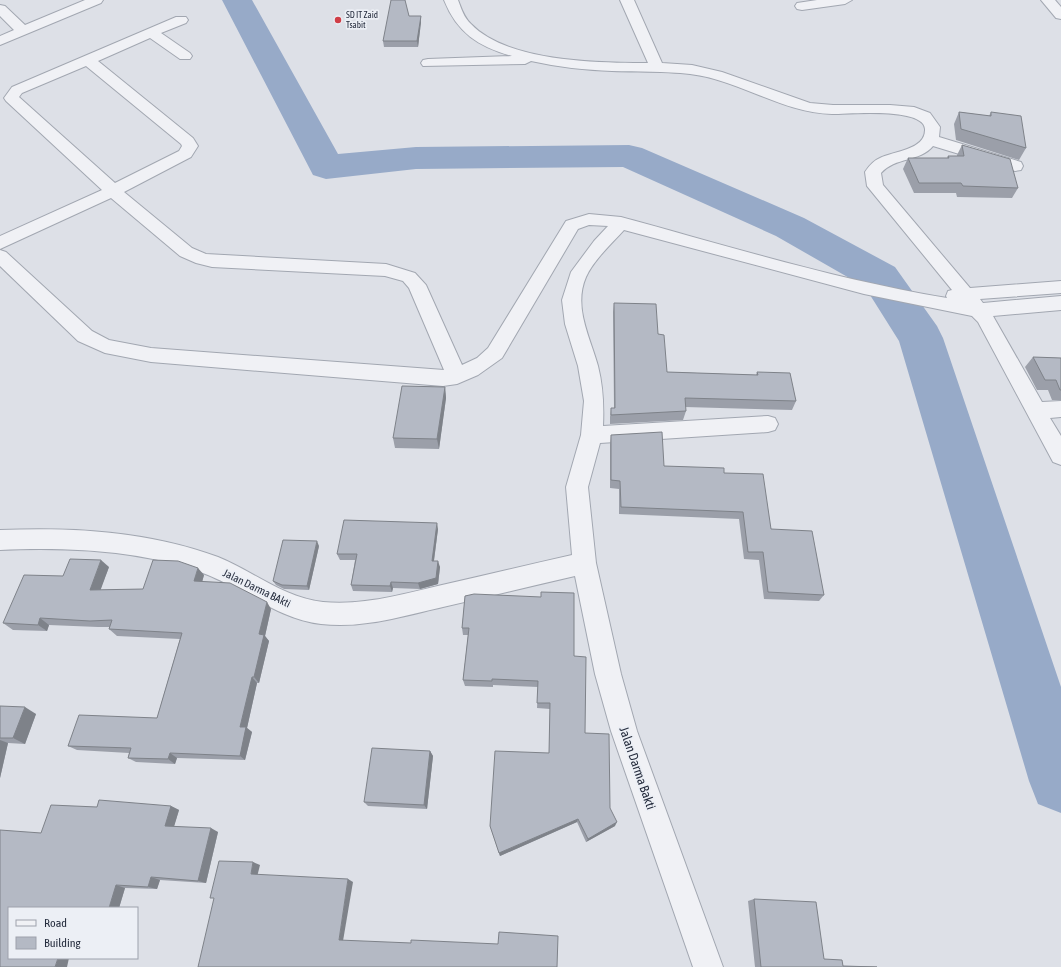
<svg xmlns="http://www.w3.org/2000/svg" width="1061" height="967" font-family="'Asap Condensed',sans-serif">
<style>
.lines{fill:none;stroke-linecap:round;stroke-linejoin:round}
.river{fill:#97aac8;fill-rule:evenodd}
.street-casing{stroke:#a2a7b1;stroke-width:2}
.street{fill:#f0f1f5;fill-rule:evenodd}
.wall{fill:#9b9fa9}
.shaded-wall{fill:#7e8289}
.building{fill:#b4b9c4;stroke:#7e8289}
.poi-dot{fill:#d03e47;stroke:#eceff5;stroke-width:1.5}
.labels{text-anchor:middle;stroke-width:3.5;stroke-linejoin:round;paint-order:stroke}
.far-poi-label{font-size:9px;fill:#262d3e;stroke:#eceff5;text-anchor:start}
.street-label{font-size:11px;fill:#262d3e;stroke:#eceff5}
.near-street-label{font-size:13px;fill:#262d3e;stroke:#eceff5}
</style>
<rect width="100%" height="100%" fill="#dde0e7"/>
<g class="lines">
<!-- river -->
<polygon class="river" points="222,0 252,0 338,154 416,147 629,145 642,148 804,218 895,267 937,326 943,338 1061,687 1061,813 1038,804 1029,781 899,341 865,287 776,236 623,167 416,169 326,179 313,175"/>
<defs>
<g id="street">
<polygon points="85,0 103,0 101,3 0,45 0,36 14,30 0,16 0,5 5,6 25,25"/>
<path d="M444 0H458C461 8 464 18 471 24 507 62 599 63 648 63L620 0H634L662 63 692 65 722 72 810 103 833 105H890L914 107 930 113 940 127 939 137 1021 162 1023 166 1021 170 1015 171 933 146C920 162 895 157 881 173L883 185 970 288 1061 281V293L980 299 983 303 1061 296V310L993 316 1042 402 1061 401V417L1050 418 1061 436V465L1053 462 978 322 972 316 864 294 624 230C612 243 593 261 586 277 573 307 590 337 598 366 603 386 604 405 603 426L768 416 775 418 778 424 775 430 768 432 600 443 588 487 596 563 621 674 637 731 723 967H693L611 731 595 674 575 576C531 586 487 597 443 607 403 616 362 629 321 624 279 619 247 591 208 575 145 550 67 547 0 550V530C73 527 148 531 218 557 253 571 284 598 323 602 363 606 403 594 442 585 485 575 528 565 572 555L566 487 581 435 584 401 578 366 565 324 562 300 571 272 594 241 608 226 589 225 578 229 502 358 478 375 457 384 443 386 151 362 105 353 78 341 0 266V250L6 252 92 331 109 340 151 348 444 370 409 288 403 281 385 276 212 267 196 263 180 256 111 198 0 249V236L102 190 6 101 4 98 12 87 176 17H186L188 20 186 23 161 33 190 53 192 56 190 59H180L150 38 98 61 193 138 198 146 191 157 124 192 192 248 206 254 386 264 415 273 426 285 462 365 477 358 488 348 566 221 589 214 621 217C728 246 837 280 947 298L946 296 948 291 952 290 867 186 865 172C869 166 873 161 880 158 893 151 926 150 925 129 924 107 848 114 832 114 782 113 740 80 690 74 664 71 638 72 612 71 585 70 558 67 531 61L525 64 423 66 421 63 423 60 428 59 512 56C479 47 457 33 444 0ZM86 66 181 144 182 146 179 151 115 183 19 97 22 93Z"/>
<polygon points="817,0 852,0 845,4 802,10 797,9 795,6 797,3"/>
<polygon points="1041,0 1055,0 1061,7 1061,19 1056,18"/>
</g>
</defs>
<!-- street casing -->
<use href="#street" class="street-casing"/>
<!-- street -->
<use href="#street" class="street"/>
</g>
<!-- wall -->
<g class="wall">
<polygon points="421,16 421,22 418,47 384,47 383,41"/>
<polygon points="959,112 989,116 991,112 1026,148 1019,160 956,140 954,124"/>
<polygon points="962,145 1018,188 1012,198 957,197 956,193 914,193 903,169 908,158 947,158 948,156 957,156 957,155"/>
<polygon points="614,303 667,372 756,375 757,372 796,401 792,410 685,407 686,411 683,420 610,424 610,417 611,408 614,408 613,312"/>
<polygon points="1033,357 1061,358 1061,400 1052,400 1048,390 1037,390 1025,367"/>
<polygon points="445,387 446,398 439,449 395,448 393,438"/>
<polygon points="611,435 664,466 724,473 824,595 819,601 764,599 759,560 744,559 739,519 619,514 619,489 610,488 610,444"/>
<polygon points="438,529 434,561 440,567 438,584 420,589 393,588 392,592 353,591 351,585 355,560 340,560 337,554"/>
<polygon points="319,546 309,590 284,589 276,585 273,581"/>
<polygon points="109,567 100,590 143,589 204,575 202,582 271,609 265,636 269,641 259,683 257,683 247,728 252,732 245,760 177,758 175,764 136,762 128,758 129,753 77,750 68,746 157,718 180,639 117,636 109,629 110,627 98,627 49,625 47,631 13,630 3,623"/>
<polygon points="465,596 574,656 585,733 615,826 586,842 577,822 500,856 490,826 549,753 550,709 537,708 538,687 493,685 493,687 465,686 463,680 468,635 463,635 462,628"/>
<polygon points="0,706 36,714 25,744 8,743 0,778"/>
<polygon points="430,751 433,756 427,809 368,806 364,802"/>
<polygon points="171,806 179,810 174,826 218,832 206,883 160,880 157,889 125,888 119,908 41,833"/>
<polygon points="754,899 824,959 843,966 877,967 755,967 748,901"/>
</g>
<!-- shaded-wall -->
<g class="shaded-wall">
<polygon points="421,16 421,22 418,47 417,41"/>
<polygon points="445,387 446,398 439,449 437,439"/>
<polygon points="437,523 438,529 433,567 432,561"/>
<polygon points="317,541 319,546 309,590 307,586"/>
<polygon points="101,560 109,567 98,597 90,590"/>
<polygon points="438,561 440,567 438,584 420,589 418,583"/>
<polygon points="198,568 204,575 200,589 194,581"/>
<polygon points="391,582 393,588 392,592 390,586"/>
<polygon points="267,602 271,609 265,636 269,641 259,683 254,677 259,634"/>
<polygon points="40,618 49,625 47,631 38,625"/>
<polygon points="252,677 257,683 247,728 252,732 245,760 240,756 240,727"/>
<polygon points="25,707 36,714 25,744 13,738"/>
<polygon points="0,740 8,743 0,778"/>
<polygon points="430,751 433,756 427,809 424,805"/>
<polygon points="170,753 177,758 175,764 168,759"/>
<polygon points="171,806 179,810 173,830 165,826"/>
<polygon points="578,819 577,822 500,856 499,853"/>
<polygon points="617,822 615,826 586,842 588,839"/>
<polygon points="211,828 218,832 206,883 198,881"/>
<polygon points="253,862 260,865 257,877 251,874"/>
<polygon points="151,877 160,880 157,889 148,887"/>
<polygon points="348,879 353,882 343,941 339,940"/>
<polygon points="116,885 125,888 119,908 109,908"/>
<polygon points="58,958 69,958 67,967 55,967"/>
</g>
<!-- building -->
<g class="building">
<polygon points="391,0 405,0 409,16 421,16 417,41 383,41"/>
<polygon points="959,112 991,116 991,112 1021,116 1026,148 961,129"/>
<polygon points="962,145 1010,159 1018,188 963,186 961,183 919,183 908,158 949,158 948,156 964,156"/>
<polygon points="614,303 656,304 658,334 664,335 667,372 758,375 757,372 790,373 796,401 685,398 686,411 611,415 611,408 615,408"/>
<polygon points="1033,357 1061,358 1061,390 1060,390 1056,380 1045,380"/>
<polygon points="402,386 445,387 437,439 393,438"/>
<polygon points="662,432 664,466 724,468 724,473 763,474 771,529 812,531 824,595 768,592 763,552 748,552 743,512 621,507 620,481 611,480 611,435"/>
<polygon points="344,520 437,523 432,561 438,561 436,578 418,583 391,582 390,586 351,585 357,554 337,554"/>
<polygon points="283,540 317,541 307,586 282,585 273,581"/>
<polygon points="70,559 101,560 90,590 143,589 153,560 178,561 198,568 194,581 230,583 267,602 259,634 264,635 254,677 252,677 240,727 246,727 240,756 170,753 168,759 128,758 131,748 68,746 79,715 157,718 182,633 109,629 112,620 90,621 40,618 38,625 3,623 24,575 63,576"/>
<polygon points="541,592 574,593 574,656 586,657 585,733 609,734 610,808 617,822 588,839 578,819 499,853 490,826 495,751 549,753 550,703 537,703 538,681 492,679 492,681 463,680 469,628 462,628 465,596 474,594 541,597"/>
<polygon points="0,706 25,707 13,738 0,738"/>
<polygon points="372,748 430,751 424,805 364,802"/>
<polygon points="99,800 171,806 165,826 211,828 198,881 151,877 148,887 116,885 109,908 9,908 9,958 58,958 55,967 0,967 0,830 41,833 51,805 97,807"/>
<polygon points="219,861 253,862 251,874 348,879 339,940 411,943 411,940 498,944 499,932 558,936 557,967 198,967 214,898 210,898"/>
<polygon points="754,899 816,902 824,959 842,960 843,966 877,967 761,967"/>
</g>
<!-- markers -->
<circle class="poi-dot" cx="338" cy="20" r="4"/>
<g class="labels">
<!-- far-poi labels -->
<g class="far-poi-label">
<text x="346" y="18">SD IT Zaid<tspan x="346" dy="10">Tsabit</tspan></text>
</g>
<!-- street labels -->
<g class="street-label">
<text transform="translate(257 588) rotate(26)" y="4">Jalan Darma BAkti</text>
</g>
<!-- near-street labels -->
<g class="near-street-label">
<text transform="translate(638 768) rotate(71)" y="5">Jalan Darma Bakti</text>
</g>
</g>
<!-- legend -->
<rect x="8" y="907" width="130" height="52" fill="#eceff5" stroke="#9da1ac"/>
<rect x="16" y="920" width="20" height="6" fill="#f0f1f5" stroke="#9da1ac"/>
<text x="44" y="927" font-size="12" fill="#262d3e">Road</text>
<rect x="16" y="937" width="20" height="12" fill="#b4b9c4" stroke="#9da1ac"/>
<text x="44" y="947" font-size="12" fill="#262d3e">Building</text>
</svg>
